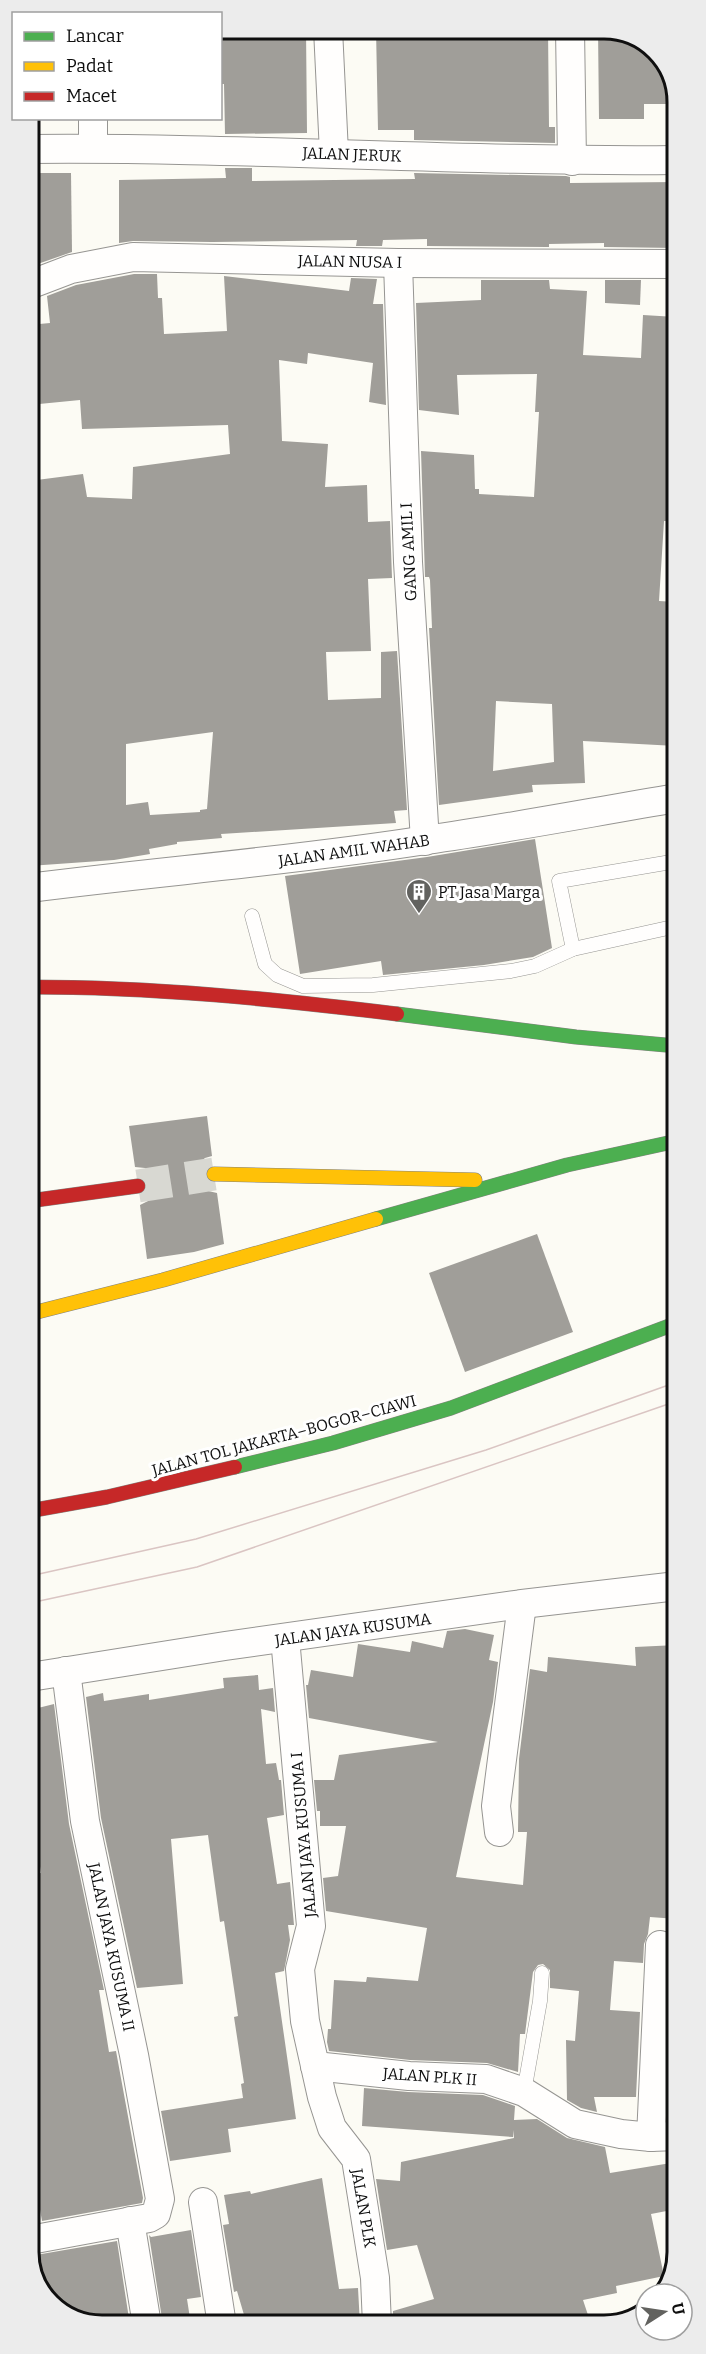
<svg xmlns="http://www.w3.org/2000/svg" width="706" height="2354" font-family="Bitter,serif">
<style>
.building{fill:#a09e99;fill-rule:evenodd}
.lines{fill:none;stroke-linecap:round;stroke-linejoin:round}
.highway-tunnel{stroke:#d8d8d2;stroke-width:33;stroke-dasharray:33 16;stroke-linecap:butt}
.lane-casing{stroke:#969592;stroke-width:15}
.street-casing{stroke:#969592;stroke-width:30}
.fast-casing{stroke:#83837f;stroke-width:15}
.slow-casing{stroke:#83837f;stroke-width:15}
.jam-casing{stroke:#83837f;stroke-width:15}
.lane{stroke:#fffefd;stroke-width:14}
.street{stroke:#fffefd;stroke-width:28}
.fast{stroke:#4caf50;stroke-width:14}
.slow{stroke:#ffc107;stroke-width:14}
.jam{stroke:#c62828;stroke-width:14}
.tram{stroke:#dac5c3;stroke-width:1.5}
.labels{text-anchor:middle;stroke-width:6;stroke-linejoin:round;paint-order:stroke}
.street-label{font-size:16px;fill:#0f0f0f;stroke:#fff}
.poi-label{font-size:16px;fill:#0f0f0f;stroke:#fff;text-anchor:start}
.rim{fill:none;stroke:#0f0f0f;stroke-width:3}
</style>
<rect width="100%" height="100%" fill="#fcfbf4"/>
<!-- building -->
<g class="building">
<polygon points="224,29 306,29 307,133 225,134 224,84 220,84 220,38 225,38"/>
<polygon points="376,29 402,29 402,38 459,38 459,29 548,29 549,127 555,127 555,143 414,140 414,130 378,130"/>
<polygon points="598,29 613,29 651,46 676,87 676,104 644,104 644,119 599,119"/>
<polygon points="225,168 252,168 252,181 415,179 414,173 566,176 570,177 570,183 676,182 676,248 604,247 604,243 549,244 549,247 427,246 427,239 383,240 382,246 356,246 357,240 212,242 133,241 119,243 119,180 226,178"/>
<polygon points="29,173 71,173 72,252 29,267"/>
<path d="M134 274H157L158 298H162L164 334 227 331 224 276 349 291 351 278 377 279 373 304H383L386 405 369 402 373 363 308 353 307 364 279 360 282 441 328 444 325 487 367 485 368 522 390 521 392 578 368 579 371 651 326 652 328 700 381 698V652L397 651 407 810 394 811 396 823 221 834 222 838 177 842V844L149 849 150 854 114 860 29 866V481L83 474 87 497 132 499 133 467 230 454 228 425 82 429 80 400 29 405V325L50 323 47 296 76 285ZM213 732 207 809 200 810V812L150 815 148 802 126 805V744Z"/>
<path d="M481 280H549L550 289 587 291 583 355 641 358 643 315 676 317 674 397H670L667 449 676 448V482H674L672 521H664L659 601 676 602V746L583 741 585 783 532 785 533 792 439 805 429 628H432L430 580 429 577H425L421 451 474 455 475 489H479V494L534 497 539 412H535L537 374 457 375 459 415 419 410 416 303 481 300ZM496 701 552 704 554 762 493 771Z"/>
<polygon points="605,280 641,280 640,305 605,303"/>
<polygon points="535,839 552,948 533,957 484,965 383,975 381,961 300,974 285,876 427,857"/>
<polygon points="207,1116 212,1156 205,1158 198,1164 195,1174 198,1183 204,1190 217,1193 224,1244 194,1252 147,1259 140,1205 150,1200 156,1192 157,1184 152,1174 145,1168 135,1167 129,1126"/>
<polygon points="537,1234 573,1332 465,1372 429,1273"/>
<polygon points="465,1629 494,1635 489,1660 498,1662 493,1702 456,1877 523,1885 527,1832 518,1832 519,1759 530,1669 547,1672 548,1657 636,1666 635,1647 677,1645 677,1919 650,1917 648,1934 644,1944 643,1963 614,1961 610,2010 640,2012 636,2097 594,2097 597,2112 581,2108 567,2100 566,2040 575,2041 579,1991 550,1988 550,1970 543,1964 538,1965 533,1972 525,2034 520,2034 518,2072 487,2063 410,2060 329,2051 327,2042 328,2029 331,2029 334,1980 366,1982 367,1977 418,1981 427,1928 326,1911 323,1878 338,1876 346,1826 320,1826 320,1811 317,1811 314,1780 334,1780 339,1755 438,1742 309,1718 306,1685 308,1685 311,1670 353,1677 358,1644 410,1652 412,1641 443,1648 447,1631"/>
<polygon points="258,1675 259,1690 273,1688 275,1712 261,1709 266,1764 276,1763 279,1780 281,1780 284,1815 267,1818 277,1884 290,1882 294,1925 288,1925 290,1940 284,1971 275,1973 296,2119 228,2129 231,2152 170,2161 161,2111 243,2098 241,2084 244,2083 234,2017 238,2016 224,1921 220,1922 208,1835 171,1839 183,1984 137,1988 101,1818 86,1697 103,1693 104,1701 149,1694 149,1700 224,1688 223,1678"/>
<polygon points="54,1704 69,1824 104,1990 99,1990 109,2052 116,2051 143,2198 142,2203 42,2221 30,2152 30,1874 41,1873 35,1833 40,1832 30,1773 30,1710"/>
<polygon points="364,2088 408,2092 483,2095 515,2106 514,2120 537,2119 567,2138 605,2147 610,2173 677,2162 677,2209 651,2214 664,2276 616,2286 617,2293 583,2300 591,2324 393,2325 393,2311 434,2299 417,2245 387,2250 376,2179 400,2181 401,2162 514,2138 513,2130 513,2137 362,2126"/>
<polygon points="322,2178 339,2289 358,2288 360,2325 247,2325 237,2291 234,2292 223,2225 229,2224 224,2195 250,2191 251,2194"/>
<polygon points="191,2230 201,2297 187,2299 191,2325 163,2325 149,2235 151,2237"/>
<polygon points="117,2241 130,2325 97,2325 54,2308 49,2287 43,2288 30,2267 30,2256"/>
</g>
<g class="lines">
<!-- highway-tunnel -->
<polyline class="highway-tunnel" points="138,1186 214,1174"/>
<defs>
<g id="lane">
<polyline points="252,916 265,964 277,975 303,986 373,985 511,971 535,966 573,949 677,926"/>
<polyline points="573,949 559,881 677,861"/>
<polyline points="524,2092 540,2001 542,1973"/>
</g>
<g id="street">
<polyline points="328,29 334,153"/>
<polyline points="570,29 572,161"/>
<polyline points="93,118 93,148"/>
<path d="M29 149C244 147 460 162 676 160"/>
<polyline points="398,263 408,562 425,841"/>
<polyline points="29,285 71,269 133,257 398,263 676,264"/>
<path d="M29 888C161 871 294 861 426 840 510 828 593 812 677 798"/>
<polyline points="285,1638 311,1926 300,1969 305,2021 322,2097 332,2128 356,2159 375,2278 377,2325"/>
<polyline points="30,1677 225,1646 522,1604 677,1586"/>
<polyline points="499,1832 496,1806 522,1604"/>
<polyline points="315,2066 409,2076 486,2079 524,2092 575,2124 621,2134 651,2137 677,2136"/>
<polyline points="651,2137 660,1945"/>
<polyline points="203,2202 222,2325"/>
<polyline points="130,2221 147,2325"/>
<polyline points="30,2240 149,2218 156,2214 160,2199 134,2055 85,1821 66,1671"/>
</g>
<g id="fast">
<polyline points="397,1014 576,1037 677,1046"/>
<polyline points="376,1219 567,1165 677,1141"/>
<polyline points="235,1467 333,1443 451,1408 677,1323"/>
</g>
<g id="slow">
<polyline points="214,1174 475,1180"/>
<polyline points="29,1314 163,1280 376,1219"/>
</g>
<g id="jam">
<path d="M29 987C153 987 275 999 397 1014"/>
<polyline points="29,1201 138,1186"/>
<polyline points="29,1511 107,1497 235,1467"/>
</g>
</defs>
<!-- lane casing -->
<use href="#lane" class="lane-casing"/>
<!-- street casing -->
<use href="#street" class="street-casing"/>
<!-- fast casing -->
<use href="#fast" class="fast-casing"/>
<!-- slow casing -->
<use href="#slow" class="slow-casing"/>
<!-- jam casing -->
<use href="#jam" class="jam-casing"/>
<!-- lane -->
<use href="#lane" class="lane"/>
<!-- street -->
<use href="#street" class="street"/>
<!-- fast -->
<use href="#fast" class="fast"/>
<!-- slow -->
<use href="#slow" class="slow"/>
<!-- jam -->
<use href="#jam" class="jam"/>
<!-- tram -->
<g class="tram">
<polyline points="30,1576 196,1539 486,1450 677,1382"/>
<polyline points="30,1603 197,1567 677,1401"/>
</g>
</g>
<!-- icons -->
<defs>
<symbol id="building-pin" viewBox="-11 -11 22 30"><path d="M0 17L-7.5 6A9.5 9.5 0 1 1 7.5 6Z" fill="#62625f" stroke="#fff"/><path d="M-4-6H4V6H1V3H-1V6H-4ZM-2.5-4.3h1.7v1.8h-1.7ZM.8-4.3h1.7v1.8H.8ZM-2.5-1h1.7V.8h-1.7ZM.8-1h1.7V.8H.8Z" fill="#fff"/></symbol>
</defs>
<g fill-rule="evenodd">
<use href="#building-pin" x="404" y="877" width="30" height="40"/>
</g>
<g class="labels">
<!-- street labels -->
<g class="street-label">
<text transform="translate(352 154) rotate(2)" y="6">JALAN JERUK</text>
<text transform="translate(350 261) rotate(1)" y="6">JALAN NUSA I</text>
<text transform="translate(408 552) rotate(-93)" y="6">GANG AMIL I</text>
<text transform="translate(354 850) rotate(-8)" y="6">JALAN AMIL WAHAB</text>
<text transform="translate(284 1435) rotate(-15)" y="6">JALAN TOL JAKARTA–BOGOR–CIAWI</text>
<text transform="translate(353 1629) rotate(-8)" y="6">JALAN JAYA KUSUMA</text>
<text transform="translate(303 1835) rotate(-95)" y="6">JALAN JAYA KUSUMA I</text>
<text transform="translate(112 1947) rotate(78)" y="6">JALAN JAYA KUSUMA II</text>
<text transform="translate(430 2076) rotate(4)" y="6">JALAN PLK II</text>
<text transform="translate(364 2208) rotate(80)" y="6">JALAN PLK</text>
</g>
<!-- poi labels -->
<g class="poi-label">
<text x="438" y="898">PT Jasa Marga</text>
</g>
</g>
<!-- crop -->
<path d="M0 0H706V2354H0ZM102 39H604A63 63 0 0 1 667 102V2252A63 63 0 0 1 604 2315H102A63 63 0 0 1 39 2252V102A63 63 0 0 1 102 39Z" fill="#ececec" fill-rule="evenodd"/>
<path class="rim" d="M102 39H604A63 63 0 0 1 667 102V2252A63 63 0 0 1 604 2315H102A63 63 0 0 1 39 2252V102A63 63 0 0 1 102 39Z"/>
<!-- legend -->
<rect x="12" y="12" width="210" height="108" fill="#ffffff" stroke="#9f9f9f" stroke-width="1.5"/>
<rect x="24" y="32" width="30" height="9" fill="#4caf50" stroke="#9f9f9f" stroke-width="1.5"/>
<text x="66" y="42" font-size="18" fill="#0f0f0f">Lancar</text>
<rect x="24" y="62" width="30" height="9" fill="#ffc107" stroke="#9f9f9f" stroke-width="1.5"/>
<text x="66" y="72" font-size="18" fill="#0f0f0f">Padat</text>
<rect x="24" y="92" width="30" height="9" fill="#c62828" stroke="#9f9f9f" stroke-width="1.5"/>
<text x="66" y="102" font-size="18" fill="#0f0f0f">Macet</text>
<!-- north arrow -->
<g transform="translate(664 2312) rotate(78)"><circle r="28" fill="#ffffff" stroke="#9f9f9f" stroke-width="1.5"/>
<path d="M0-4.5L10 22L0 15L-10 22Z" fill="#62625f"/>
<text y="-9" font-size="16" font-weight="bold" text-anchor="middle" fill="#0f0f0f">U</text>
</g>
</svg>
